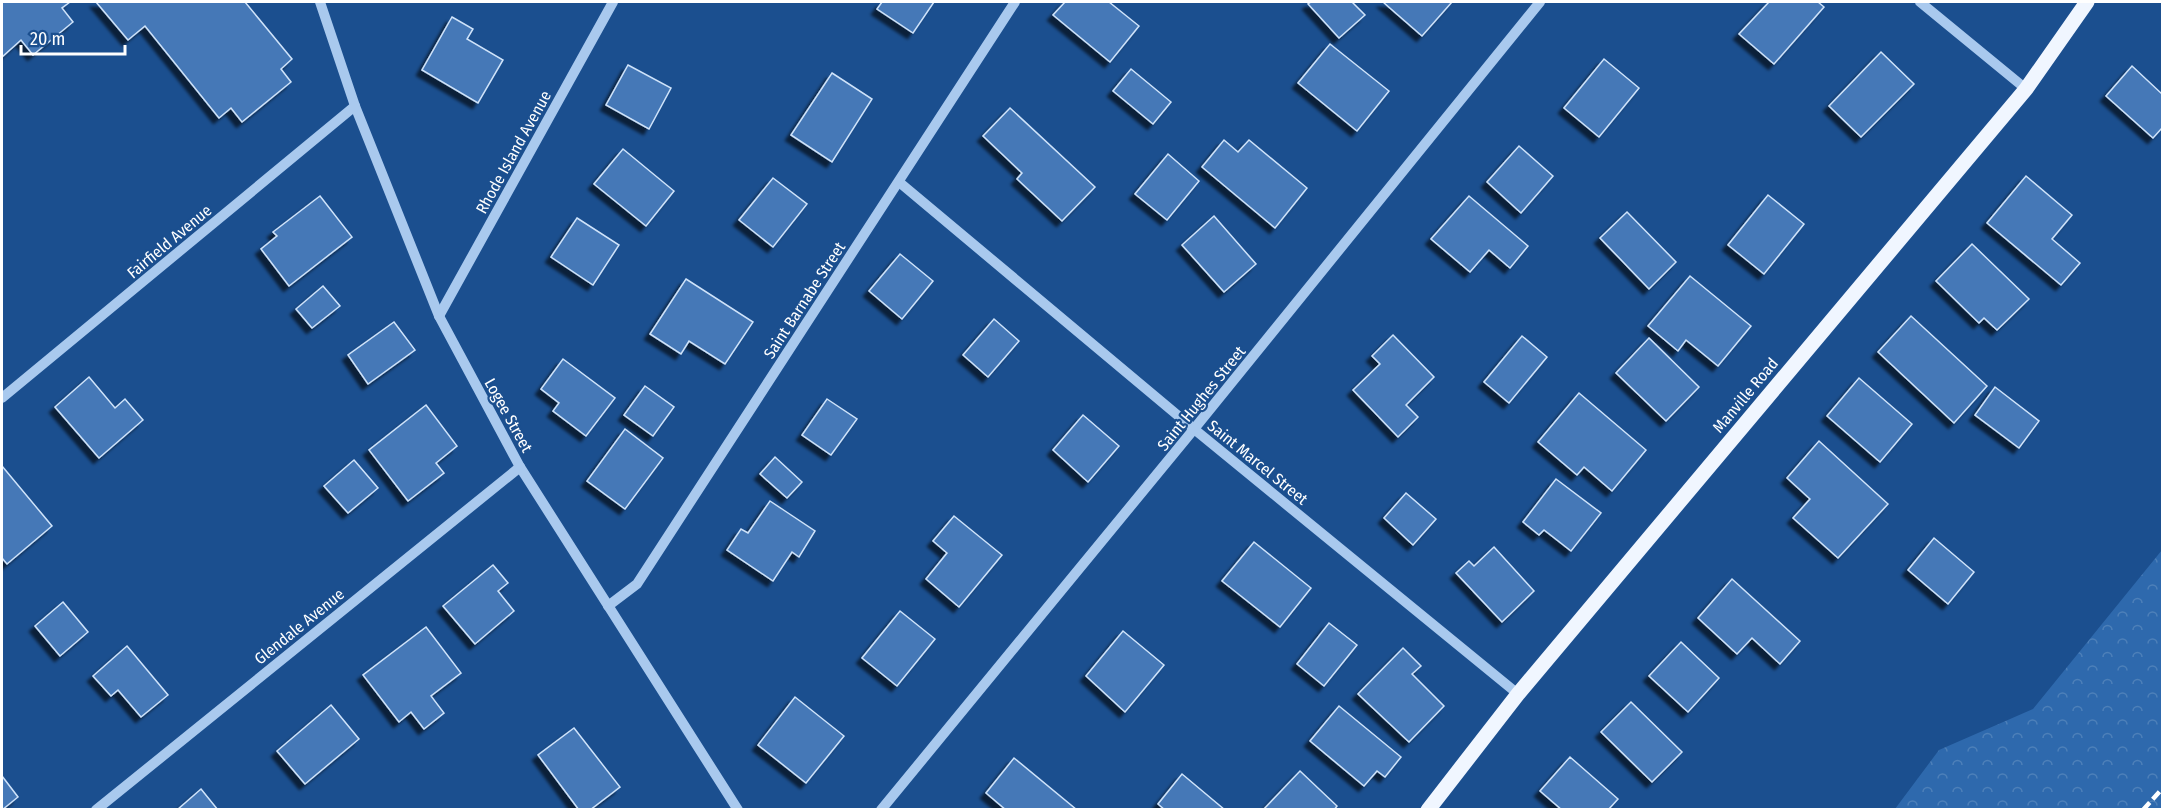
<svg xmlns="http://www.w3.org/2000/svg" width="2164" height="811" font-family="'Fira Sans Condensed',sans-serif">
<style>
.forest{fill:url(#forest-crowns)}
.building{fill:#4478b7;stroke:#cfe3fa;stroke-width:1.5;filter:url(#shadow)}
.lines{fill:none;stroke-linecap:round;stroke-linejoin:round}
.minor{stroke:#a9c9ee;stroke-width:10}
.major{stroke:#f0f6ff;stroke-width:15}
.rail{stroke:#fff;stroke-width:4.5;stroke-dasharray:10 4.5;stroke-linecap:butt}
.labels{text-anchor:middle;stroke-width:4.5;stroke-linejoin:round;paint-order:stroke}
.street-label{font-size:16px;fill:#fff;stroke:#1b4f8f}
</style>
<defs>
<pattern id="forest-crowns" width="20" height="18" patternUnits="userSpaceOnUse" patternTransform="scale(1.5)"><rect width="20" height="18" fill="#2e69ad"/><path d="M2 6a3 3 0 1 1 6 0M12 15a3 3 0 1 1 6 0" fill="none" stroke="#4d80b9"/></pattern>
<filter id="shadow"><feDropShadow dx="-5.5" dy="5.5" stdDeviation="1.5" flood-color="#0009"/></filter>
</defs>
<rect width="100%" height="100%" fill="#1b4f8f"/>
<!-- forest -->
<polygon class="forest" points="2162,550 2162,809 1895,809 1939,750 2033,709"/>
<!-- building -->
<g class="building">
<polygon points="2,2 70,2 62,8 73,22 33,55 21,40 2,57"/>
<polygon points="96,2 245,2 292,59 281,69 291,82 242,122 231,108 219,118 145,26 128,40"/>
<polygon points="882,2 934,2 913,33 877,9"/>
<polygon points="1065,2 1109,2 1139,26 1110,62 1053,15"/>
<polygon points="1311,2 1352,2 1365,15 1339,38 1308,4"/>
<polygon points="1383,2 1452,2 1422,36"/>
<polygon points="1769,2 1818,2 1824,7 1774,64 1739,34"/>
<polygon points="452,17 473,29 467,39 503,60 478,103 422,70"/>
<polygon points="1330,44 1389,91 1357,131 1298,83"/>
<polygon points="1881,52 1914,84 1861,137 1829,106"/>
<polygon points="1604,59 1639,88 1599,137 1564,108"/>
<polygon points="628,65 671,88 649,129 606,105"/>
<polygon points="2132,66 2162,94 2162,128 2153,138 2106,96"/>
<polygon points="1131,69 1171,102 1153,124 1113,91"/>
<polygon points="832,73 872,99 832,162 791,135"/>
<polygon points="1010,108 1095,187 1062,221 1017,179 1022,173 983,136"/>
<polygon points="1224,140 1238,152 1249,140 1307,188 1275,228 1202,167"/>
<polygon points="1519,146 1553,176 1521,213 1487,182"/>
<polygon points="623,149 674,191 646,226 594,184"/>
<polygon points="1168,154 1199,181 1167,220 1135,194"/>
<polygon points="2026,176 2072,215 2052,239 2080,263 2061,285 1987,223"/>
<polygon points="773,178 807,204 773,247 739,220"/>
<polygon points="1768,195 1804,224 1764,274 1728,245"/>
<polygon points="320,196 352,237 289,286 261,249 277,236 273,232"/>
<polygon points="1469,196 1528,246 1510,268 1489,250 1470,272 1431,239"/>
<polygon points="1627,212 1676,262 1649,289 1600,238"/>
<polygon points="1214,216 1256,264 1224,292 1182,245"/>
<polygon points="577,218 619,245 593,285 551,257"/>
<polygon points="1972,244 2029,299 1997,330 1984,318 1979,323 1936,281"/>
<polygon points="900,254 933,281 902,319 869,291"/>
<polygon points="1690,276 1751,326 1718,366 1686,340 1678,351 1648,326"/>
<polygon points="686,279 753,322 725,364 689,341 681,354 650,334"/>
<polygon points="323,286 340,306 312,328 296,309"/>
<polygon points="1911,316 1987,386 1954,423 1878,352"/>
<polygon points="994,319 1019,341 988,377 963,355"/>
<polygon points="394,322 415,350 368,384 348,355"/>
<polygon points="1393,335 1434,377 1406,405 1418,417 1398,437 1353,390 1380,364 1372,356"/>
<polygon points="1522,336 1547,357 1509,403 1484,382"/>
<polygon points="1649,338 1699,387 1666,421 1616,373"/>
<polygon points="563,359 615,398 586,436 553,411 559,403 541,389"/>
<polygon points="89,377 115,408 125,399 143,420 99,458 55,407"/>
<polygon points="1859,378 1912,424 1880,462 1827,416"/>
<polygon points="645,386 674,407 653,436 624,415"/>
<polygon points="1995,387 2039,421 2019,448 1975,415"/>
<polygon points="1579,393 1646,450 1612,491 1584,467 1577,475 1538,442"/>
<polygon points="827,399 857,419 831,455 802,435"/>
<polygon points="426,405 457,446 436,463 444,473 408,501 369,450"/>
<polygon points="1083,415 1119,446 1088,482 1053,450"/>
<polygon points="625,429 663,458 625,509 587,481"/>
<polygon points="1819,441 1888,504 1838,558 1793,518 1810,499 1787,478"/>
<polygon points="775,457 802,482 787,498 760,474"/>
<polygon points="354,460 378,488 348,513 324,486"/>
<polygon points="2,466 52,526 7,564 2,558"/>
<polygon points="1556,479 1601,513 1571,551 1544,530 1539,535 1523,522"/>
<polygon points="1406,493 1436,519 1413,545 1384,518"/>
<polygon points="770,501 815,531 799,557 792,552 773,581 727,550 741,529 748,533"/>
<polygon points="954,516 1002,555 959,607 926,579 947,553 933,541"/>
<polygon points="1934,538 1974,572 1948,604 1908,570"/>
<polygon points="1254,542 1311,588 1280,627 1222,581"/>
<polygon points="1494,547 1534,591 1502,622 1456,573 1469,561 1474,566"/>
<polygon points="493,565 508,583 498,591 514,611 475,644 443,606"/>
<polygon points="1732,579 1800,641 1780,664 1752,638 1737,654 1698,618"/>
<polygon points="63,602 88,632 60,656 35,626"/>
<polygon points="900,611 935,639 897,686 862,658"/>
<polygon points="1329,623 1357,645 1324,686 1297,664"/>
<polygon points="426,627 461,673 431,696 444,713 424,729 411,712 399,722 363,675"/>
<polygon points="1123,631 1164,665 1125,712 1086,676"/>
<polygon points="1681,642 1719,678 1688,712 1649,676"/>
<polygon points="127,646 168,695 141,717 118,690 111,696 93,676"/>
<polygon points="1403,648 1421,666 1412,674 1444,706 1409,742 1358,694"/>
<polygon points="795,697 844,736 806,783 758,745"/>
<polygon points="1631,702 1682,752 1652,782 1601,732"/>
<polygon points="331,705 359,739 305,784 277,751"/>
<polygon points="1339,706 1401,757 1385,777 1377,771 1364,786 1310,741"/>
<polygon points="574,728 620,787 590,810 579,810 538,755"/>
<polygon points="1570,757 1618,799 1608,810 1562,810 1540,791"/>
<polygon points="1014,758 1077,810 1006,810 986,793"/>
<polygon points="1300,771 1337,806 1334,810 1263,810"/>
<polygon points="1182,774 1225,810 1165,810 1158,804"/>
<polygon points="2,776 18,797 2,810"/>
<polygon points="201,789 218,810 177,810"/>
</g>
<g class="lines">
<!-- minor -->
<g class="minor">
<polyline points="320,2 355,106 439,316 520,467 738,810"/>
<polyline points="1920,2 2026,89"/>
<polyline points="899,182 1194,429 1518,694"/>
<polyline points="439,316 613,2"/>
<polyline points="2,398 355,106"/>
<polyline points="608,606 637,584 1015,2"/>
<polyline points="96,810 520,467"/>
<polyline points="881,810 1194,429 1540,2"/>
</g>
<!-- major -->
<polyline class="major" points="1428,810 1518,694 2026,89 2087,2"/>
<!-- rail -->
<polyline class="rail" points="2143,810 2162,789"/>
</g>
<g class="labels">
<!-- street labels -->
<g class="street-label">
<text transform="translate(513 152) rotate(-61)" y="6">Rhode Island Avenue</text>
<text transform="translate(169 241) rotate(-40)" y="6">Fairfield Avenue</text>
<text transform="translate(804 300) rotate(-57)" y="6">Saint Barnabe Street</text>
<text transform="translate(1745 395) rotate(-50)" y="6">Manville Road</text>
<text transform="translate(1201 398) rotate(-51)" y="6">Saint Hughes Street</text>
<text transform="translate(509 415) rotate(61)" y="6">Logee Street</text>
<text transform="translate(1258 462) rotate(39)" y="6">Saint Marcel Street</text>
<text transform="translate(299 626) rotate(-39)" y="6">Glendale Avenue</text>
</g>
</g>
<!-- border -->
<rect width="2164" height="811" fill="none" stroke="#ffffff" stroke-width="6"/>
<!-- scale -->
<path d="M21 45v9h104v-9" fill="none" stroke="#ffffff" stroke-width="3"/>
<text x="30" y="45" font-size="18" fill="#ffffff" stroke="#1b4f8f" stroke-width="4.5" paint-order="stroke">20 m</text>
</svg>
